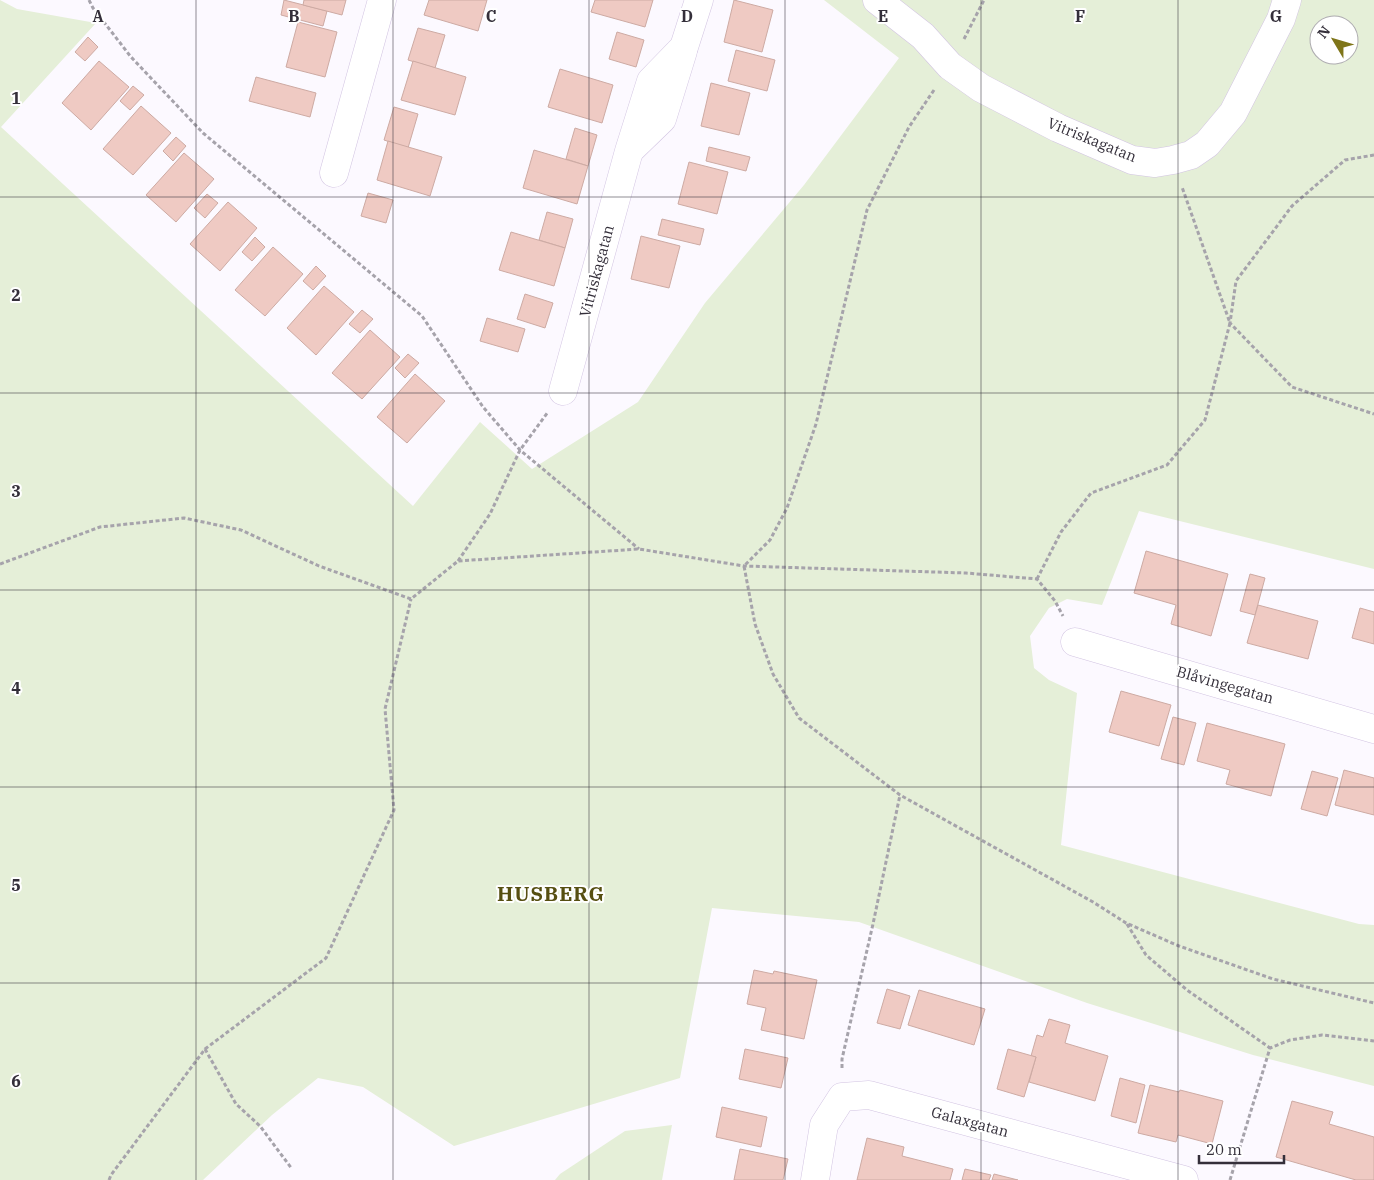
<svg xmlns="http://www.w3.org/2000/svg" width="1374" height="1180" font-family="'IBM Plex Serif',serif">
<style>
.green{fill:#e5efd8;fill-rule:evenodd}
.building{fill:#efcac3;stroke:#cdaaa3}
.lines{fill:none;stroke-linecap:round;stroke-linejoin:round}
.minor-casing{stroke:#d2c4e2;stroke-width:29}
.path{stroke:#a6a3ab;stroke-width:3;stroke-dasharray:4 2.5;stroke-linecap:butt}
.minor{stroke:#fff;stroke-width:28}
.grid{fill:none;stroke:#342f3a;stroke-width:1;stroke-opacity:0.55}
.labels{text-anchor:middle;stroke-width:4;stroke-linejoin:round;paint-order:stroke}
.street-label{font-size:15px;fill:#342f3a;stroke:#fff}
.district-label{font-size:20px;font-weight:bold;letter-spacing:1px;fill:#564f11;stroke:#fff}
.grid-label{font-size:16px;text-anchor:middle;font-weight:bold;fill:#342f3a;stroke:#fff;stroke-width:4;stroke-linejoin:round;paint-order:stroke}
</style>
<rect width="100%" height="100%" fill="#fcf9ff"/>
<!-- green -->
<g class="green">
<path d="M0 0 17 9 96 23 1 127 413 506 480 422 532 469 638 402 705 303 804 185 899 58 824 0H1374V569L1139 511 1102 605 1067 599 1049 608 1030 636 1034 668 1049 680 1077 693 1061 845 1359 924 1374 925V1086L1253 1055 1087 1003 859 922 712 908 680 1078 454 1146 363 1087 318 1078 272 1115 203 1180H0ZM1319 25H1349V55H1319Z"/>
<polygon points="672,1125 662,1180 555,1180 560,1174 625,1131"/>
</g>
<!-- building -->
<g class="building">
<polygon points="284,0 327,11 323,26 281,15"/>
<polygon points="304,0 346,0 342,15 303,5"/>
<polygon points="429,0 487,0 478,31 424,15"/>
<polygon points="595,0 653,0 645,27 591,12"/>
<polygon points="734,0 773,10 762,52 724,42"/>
<polygon points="298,22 337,32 325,77 286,67"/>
<polygon points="418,28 445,35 435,68 408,60"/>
<polygon points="617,32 644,40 636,67 609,59"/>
<polygon points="88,37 98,47 85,61 75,52"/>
<polygon points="736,50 775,60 767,91 728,81"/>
<polygon points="99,61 129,87 91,130 62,103"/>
<polygon points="413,61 466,77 455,115 401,100"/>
<polygon points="560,69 613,85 602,123 548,107"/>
<polygon points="256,77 316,93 310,117 249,101"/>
<polygon points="711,83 750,93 739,135 701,126"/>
<polygon points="133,86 144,95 130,110 120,101"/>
<polygon points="141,106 171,133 133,175 103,149"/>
<polygon points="394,107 418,114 408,148 384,140"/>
<polygon points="575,128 597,135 588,166 566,159"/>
<polygon points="176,137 186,146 173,161 163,151"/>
<polygon points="388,141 442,157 430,196 377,180"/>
<polygon points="709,147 750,157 746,171 706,161"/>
<polygon points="534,150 588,166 577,204 523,188"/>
<polygon points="184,153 214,179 176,222 146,195"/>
<polygon points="689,162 728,172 717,214 678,204"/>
<polygon points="368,193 393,200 386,223 361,216"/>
<polygon points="207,194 218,203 205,218 194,208"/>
<polygon points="228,202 257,228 220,271 190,244"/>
<polygon points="547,212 573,219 565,248 539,240"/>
<polygon points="662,219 704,229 700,245 658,235"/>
<polygon points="511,232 565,248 554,286 499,270"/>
<polygon points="641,236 680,246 669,288 631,279"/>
<polygon points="255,237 265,247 252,261 242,252"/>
<polygon points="273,247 303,274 265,316 235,290"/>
<polygon points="316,266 326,276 313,290 303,281"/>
<polygon points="324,286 354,312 316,355 287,328"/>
<polygon points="525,294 553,303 545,328 517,319"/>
<polygon points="362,310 373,319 360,333 349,324"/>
<polygon points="487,318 525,329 518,352 480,341"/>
<polygon points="370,330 400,357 362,399 332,373"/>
<polygon points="408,354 419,363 405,378 395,368"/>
<polygon points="415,374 445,401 407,443 377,417"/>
<polygon points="1146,551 1228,574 1211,636 1171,624 1176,605 1134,593"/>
<polygon points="1250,574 1265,578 1255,615 1240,611"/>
<polygon points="1258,605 1318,621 1308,659 1247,643"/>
<polygon points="1360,608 1374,612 1374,644 1352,638"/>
<polygon points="1121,691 1171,705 1159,746 1109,732"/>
<polygon points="1173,717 1196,723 1184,765 1161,759"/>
<polygon points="1207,723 1285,744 1271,796 1226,784 1230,770 1197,761"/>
<polygon points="1344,770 1374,778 1374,815 1335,805"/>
<polygon points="1312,771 1338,778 1327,816 1301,809"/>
<polygon points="754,970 773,974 774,971 817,980 804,1039 761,1030 766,1008 747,1004"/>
<polygon points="887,989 910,996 900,1029 877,1023"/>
<polygon points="919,990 985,1009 974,1045 908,1025"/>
<polygon points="1049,1019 1070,1025 1065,1043 1108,1056 1095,1101 1029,1082 1036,1057 1031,1056 1037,1035 1043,1037"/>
<polygon points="745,1049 788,1058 781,1088 739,1079"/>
<polygon points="1008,1049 1036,1057 1024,1097 997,1089"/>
<polygon points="1120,1078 1145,1085 1136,1123 1111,1116"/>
<polygon points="1150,1085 1179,1092 1180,1090 1223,1101 1212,1144 1178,1135 1176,1142 1138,1133"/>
<polygon points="1292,1101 1333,1112 1329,1124 1374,1137 1374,1180 1356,1180 1276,1157"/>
<polygon points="722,1107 767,1117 761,1147 716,1137"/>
<polygon points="867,1138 904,1147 902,1156 953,1169 950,1180 857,1180"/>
<polygon points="740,1149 788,1159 783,1180 734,1180"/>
<polygon points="965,1169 991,1175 989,1180 962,1180"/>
<polygon points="994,1174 1018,1180 992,1180"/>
</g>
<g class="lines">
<defs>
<g id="minor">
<polyline points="877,0 923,36 950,66 981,88 1058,128 1132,160 1155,163 1173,160 1191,155 1207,144 1233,113 1281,19 1287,0"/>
<polyline points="631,149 662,119 683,51"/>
<polyline points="334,173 382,0"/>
<polyline points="563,391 629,151 651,81 684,47 699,0"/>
<polyline points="1075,642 1374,729"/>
<polyline points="815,1180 824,1125 842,1097 869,1095 1184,1180"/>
</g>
</defs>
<!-- minor casing -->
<use href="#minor" class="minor-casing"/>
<!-- path -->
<g class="path">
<polyline points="89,0 93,8 131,57 203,133 422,316 483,407 520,450 639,549"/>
<polyline points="964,39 984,0"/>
<polyline points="934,90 909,127 867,210 816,424 787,508 770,540 744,566 755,624 773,674 799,718 900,795 1093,902 1126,923 1179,946 1273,979 1374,1003"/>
<polyline points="1374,155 1345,160 1292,206 1236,281 1230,323 1292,387 1374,414"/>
<polyline points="458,561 490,514 520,450 548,412"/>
<polyline points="0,564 100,527 184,518 241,530 319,566 411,599 458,561 639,549 744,566 966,573 1037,579 1055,601 1063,616"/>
<polyline points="1037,579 1061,532 1091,493 1167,465 1205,420 1230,323 1182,187"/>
<polyline points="1127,924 1146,955 1187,990 1270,1048"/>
<polyline points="205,1049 236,1104 260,1126 292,1169"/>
<polyline points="842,1068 842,1059 873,924 900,795"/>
<polyline points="109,1180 111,1175 205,1049 326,958 394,810 385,709 411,599"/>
<polyline points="1230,1180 1270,1048 1290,1040 1322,1035 1374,1041"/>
</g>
<!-- minor -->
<use href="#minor" class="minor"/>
</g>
<!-- grid -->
<path class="grid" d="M196 0V1180M393 0V1180M589 0V1180M785 0V1180M981 0V1180M1178 0V1180M0 197H1374M0 393H1374M0 590H1374M0 787H1374M0 983H1374"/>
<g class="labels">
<!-- street labels -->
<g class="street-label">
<text transform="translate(1092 140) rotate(22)" y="5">Vitriskagatan</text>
<text transform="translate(597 271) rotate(-75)" y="5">Vitriskagatan</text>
<text transform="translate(1225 685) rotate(16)" y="5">Blåvingegatan</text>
<text transform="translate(970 1122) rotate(15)" y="5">Galaxgatan</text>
</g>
<!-- district labels -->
<g class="district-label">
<text x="551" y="901">HUSBERG</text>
</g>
</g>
<g class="grid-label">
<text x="98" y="22">A</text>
<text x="294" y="22">B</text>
<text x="491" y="22">C</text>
<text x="687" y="22">D</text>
<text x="883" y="22">E</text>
<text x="1080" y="22">F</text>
<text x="1276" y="22">G</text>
<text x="16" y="104">1</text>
<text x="16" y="301">2</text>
<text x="16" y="497">3</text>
<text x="16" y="694">4</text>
<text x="16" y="891">5</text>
<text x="16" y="1087">6</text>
</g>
<!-- north arrow -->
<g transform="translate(1334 40) rotate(308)"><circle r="24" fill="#ffffff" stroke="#aeacb0"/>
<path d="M0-4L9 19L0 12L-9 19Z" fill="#7f7519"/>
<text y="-8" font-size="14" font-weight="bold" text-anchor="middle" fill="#342f3a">N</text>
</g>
<!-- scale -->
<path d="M1199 1155v8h85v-8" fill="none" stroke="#342f3a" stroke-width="2.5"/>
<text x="1206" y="1155" font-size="15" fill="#342f3a" stroke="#ffffff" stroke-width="4" paint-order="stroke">20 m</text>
</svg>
